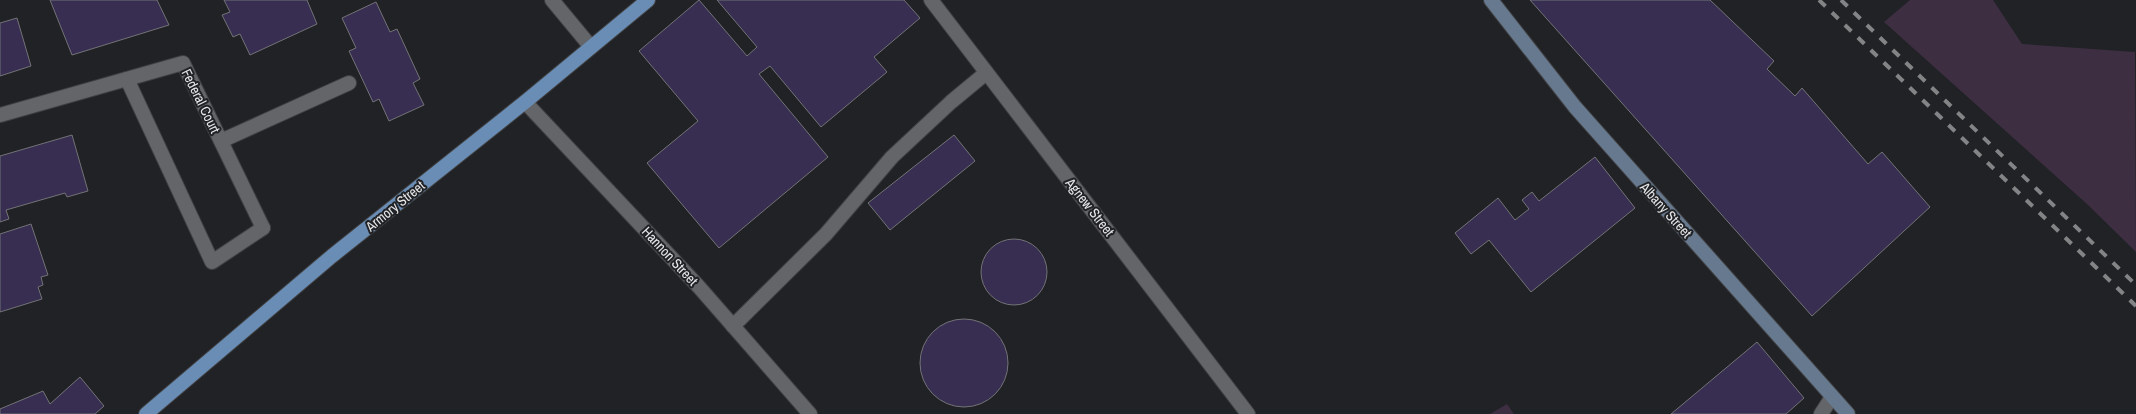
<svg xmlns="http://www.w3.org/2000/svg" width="2136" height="414" font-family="'Archivo Narrow',sans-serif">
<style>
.green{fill:#3d2e42}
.building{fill:#372e52;stroke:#737376}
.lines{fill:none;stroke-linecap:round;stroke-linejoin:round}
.service-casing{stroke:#404043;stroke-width:16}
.minor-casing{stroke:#404043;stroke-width:16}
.secondary-casing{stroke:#404043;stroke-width:16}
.primary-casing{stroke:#404043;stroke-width:16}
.service{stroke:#646568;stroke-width:14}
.minor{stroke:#646568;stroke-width:14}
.secondary{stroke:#67798e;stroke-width:14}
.primary{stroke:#698db4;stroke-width:14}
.rail{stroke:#838486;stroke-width:4;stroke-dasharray:9 9;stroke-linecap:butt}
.labels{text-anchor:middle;stroke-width:4;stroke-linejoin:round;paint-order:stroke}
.street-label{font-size:14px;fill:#e6e7e9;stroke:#212225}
</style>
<rect width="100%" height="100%" fill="#212225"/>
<!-- green -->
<g class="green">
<polygon points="1910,0 1993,0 2022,44 2135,52 2136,252 2088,205 1884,22"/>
<polygon points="1507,404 1514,414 1490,414"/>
</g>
<!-- building -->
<g class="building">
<polygon points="50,0 157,0 169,25 72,55"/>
<polygon points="224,0 307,0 317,24 250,55 240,34 233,37 222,15 230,12"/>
<polygon points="699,0 747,56 757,47 717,0 904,0 920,18 874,57 887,72 821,127 770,66 759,74 828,157 719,248 647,163 698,121 639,51"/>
<polygon points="1530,0 1710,0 1774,61 1767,69 1795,96 1802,88 1868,164 1882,152 1930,207 1812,316"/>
<polygon points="376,2 390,32 397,29 420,79 413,83 424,105 389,121 379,99 373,102 349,51 356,48 342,18"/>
<polygon points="17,18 31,66 0,76 0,23"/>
<polygon points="72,135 88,191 67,197 65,193 6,210 9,219 0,222 0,156"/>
<polygon points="954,135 975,161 890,230 868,203"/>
<polygon points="1595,157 1635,208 1531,292 1489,240 1471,254 1455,233 1498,198 1515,220 1529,209 1522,200 1532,192 1539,201"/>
<polygon points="31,224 48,275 41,277 43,285 38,287 42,299 0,312 0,234"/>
<circle cx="1014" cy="272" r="33"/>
<circle cx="964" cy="363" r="44"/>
<polygon points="1757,342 1804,398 1786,414 1671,414"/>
<polygon points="80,377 104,406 95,414 0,414 0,409 43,391 50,404"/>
</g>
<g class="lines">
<defs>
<g id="service">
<polyline points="552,0 591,47"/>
<polyline points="127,79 212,262 263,228"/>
<polyline points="221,141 349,83"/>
<polyline points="733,326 826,234 892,157 951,102 986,73"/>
<polyline points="1821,414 1832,397"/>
</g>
<g id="minor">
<polyline points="931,0 1248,414"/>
<polyline points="525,102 699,287 810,414"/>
<polyline points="0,115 183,63 263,228"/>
</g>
<polyline id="secondary" points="1491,0 1575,107 1848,414"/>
<polyline id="primary" points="146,414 332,256 525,102 648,0"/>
</defs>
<!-- service casing -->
<use href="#service" class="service-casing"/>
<!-- minor casing -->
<use href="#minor" class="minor-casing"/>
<!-- secondary casing -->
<use href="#secondary" class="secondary-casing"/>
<!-- primary casing -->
<use href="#primary" class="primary-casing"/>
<!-- service -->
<use href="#service" class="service"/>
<!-- minor -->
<use href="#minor" class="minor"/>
<!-- secondary -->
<use href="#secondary" class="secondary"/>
<!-- primary -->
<use href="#primary" class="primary"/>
<!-- rail -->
<g class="rail">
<polyline points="1819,0 2136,306"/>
<polyline points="1841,0 2136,285"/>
</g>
</g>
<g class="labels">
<!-- street labels -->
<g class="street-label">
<text transform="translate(201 101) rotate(64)" y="5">Federal Court</text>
<text transform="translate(395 206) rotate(-39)" y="5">Armory Street</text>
<text transform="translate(1090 207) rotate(52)" y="5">Agnew Street</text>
<text transform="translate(1666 210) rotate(48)" y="5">Albany Street</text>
<text transform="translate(670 256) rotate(47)" y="5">Hannon Street</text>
</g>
</g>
</svg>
